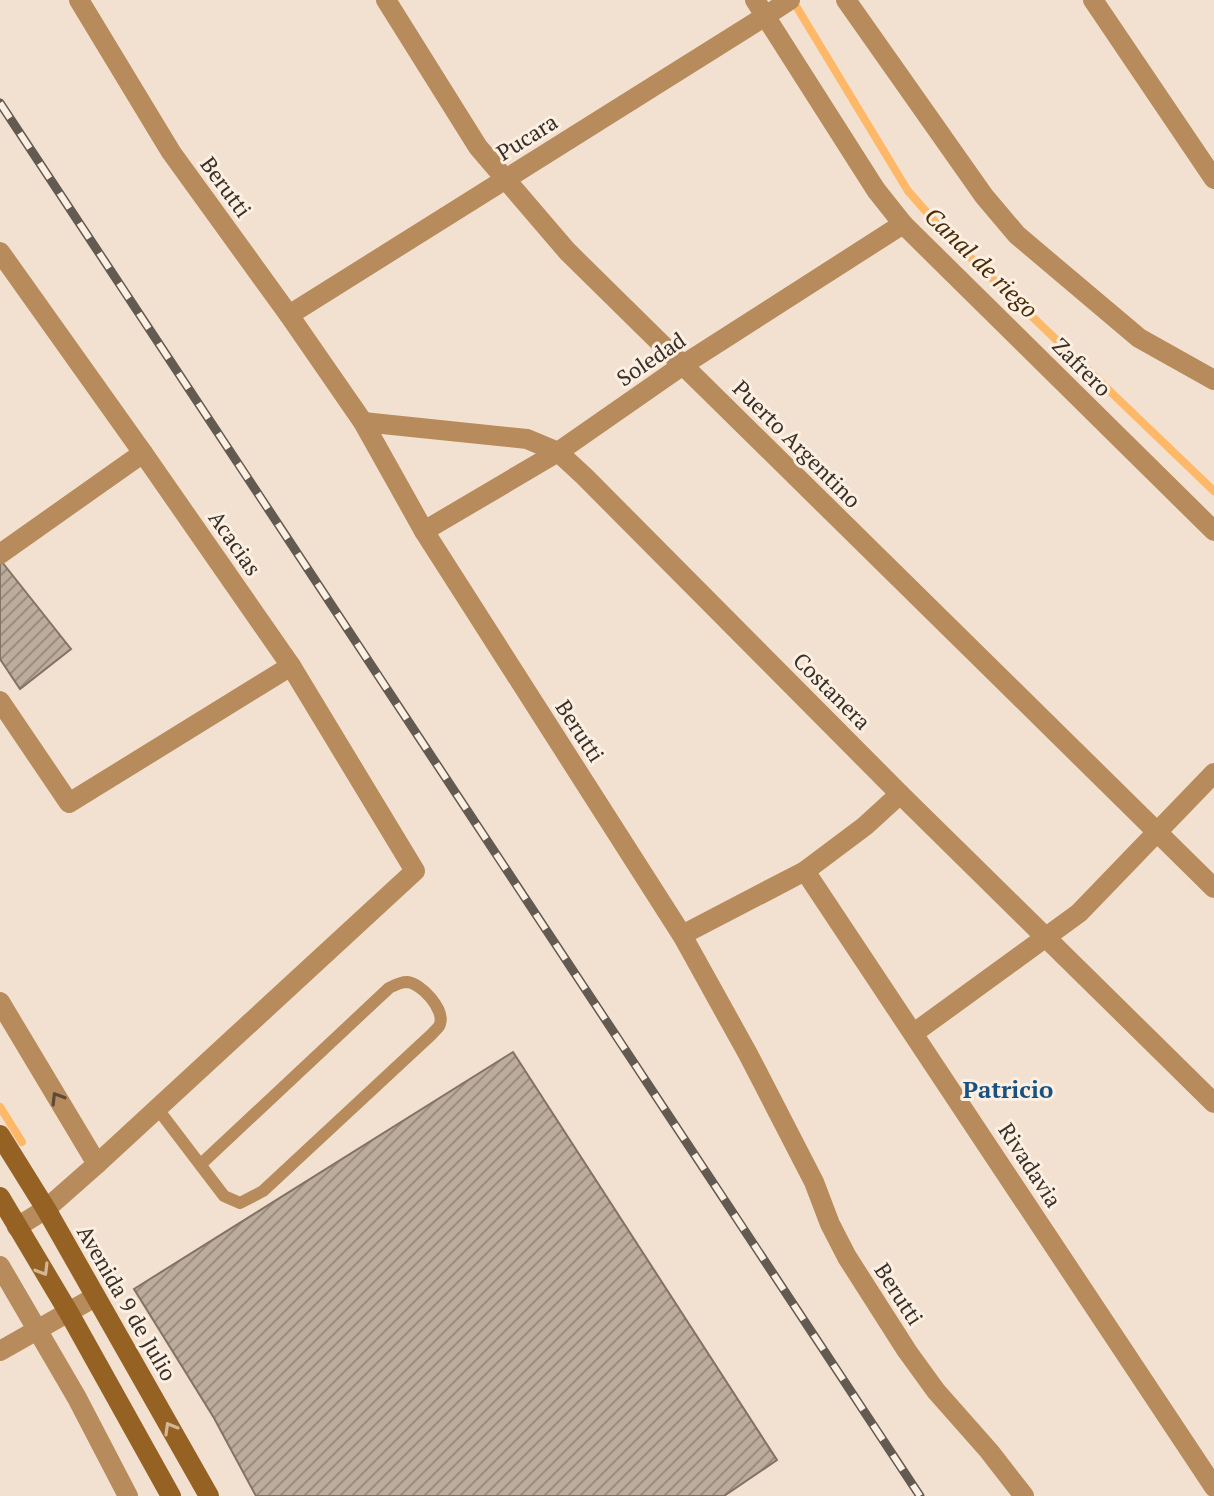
<svg xmlns="http://www.w3.org/2000/svg" width="1214" height="1496" font-family="'PT Serif',serif">
<style>
.lines{fill:none;stroke-linecap:round;stroke-linejoin:round}
.stream{stroke:#feb868;stroke-width:8}
.building{fill:url(#building-hatch);stroke:#827364;stroke-width:2}
.lane{stroke:#b78b5b;stroke-width:12}
.street{stroke:#b78b5b;stroke-width:20}
.secondary{stroke:#956223;stroke-width:20}
.rail-casing{stroke:#635a51;stroke-width:9}
.rail{stroke:#fdefe1;stroke-width:6;stroke-dasharray:18;stroke-linecap:butt}
.street-bridge{stroke:#b78b5b;stroke-width:20}
.oneway{stroke:#5d4b38}
.oneway2{stroke:#d3b795}
.labels{text-anchor:middle;stroke-width:6;stroke-linejoin:round;paint-order:stroke}
.street-label{font-size:22px;fill:#363029;stroke:#fdefe1}
.water-label{font-size:24px;font-style:italic;fill:#462b07;stroke:#fdefe1}
.neighbourhood-label{font-size:24px;font-weight:bold;fill:#165181;stroke:#fdefe1}
</style>
<defs>
<pattern id="building-hatch" width="6" height="6" patternUnits="userSpaceOnUse" patternTransform="scale(2)"><rect width="6" height="6" fill="#bcac9c"/><path d="M-1 1l2-2M0 6l6-6M5 7l2-2" fill="none" stroke="#9a8c7f"/></pattern>
</defs>
<rect width="100%" height="100%" fill="#f2e1d0"/>
<g class="lines">
<!-- stream -->
<g class="stream">
<polyline points="793,1 908,191 946,234 1214,491"/>
<polyline points="0,1107 22,1142"/>
</g>
</g>
<!-- building -->
<g class="building">
<polygon points="2,562 71,649 20,689 0,659 0,564"/>
<polygon points="513,1052 777,1460 724,1496 256,1496 214,1418 134,1289"/>
</g>
<g class="lines">
<!-- lane -->
<path class="lane" d="M157 1108 224 1196 240 1203 263 1191 432 1034C435 1030 439 1028 440 1024 445 1009 421 983 407 982 400 982 395 985 389 988L200 1165"/>
<!-- street -->
<g class="street">
<polyline points="79,0 171,152 289,315 363,422 424,531 682,935 748,1054 814,1182 830,1224 847,1257 907,1351 936,1391 989,1451 1024,1496"/>
<polyline points="386,0 478,147 567,251 1214,888"/>
<polyline points="755,0 876,190 903,224 1214,531"/>
<polyline points="846,0 984,196 1017,235 1139,338 1214,380"/>
<polyline points="1093,0 1214,179"/>
<polyline points="0,252 143,453 291,666 415,871 97,1164 46,1209 17,1227"/>
<polyline points="289,315 764,17"/>
<polyline points="363,422 527,439 558,452 584,476 900,794 1214,1103"/>
<polyline points="424,531 558,452 683,365 903,224"/>
<polyline points="0,554 143,453"/>
<polyline points="0,701 69,803 291,666"/>
<polyline points="805,871 1214,1487"/>
<polyline points="682,935 805,871 865,826 900,794"/>
<polyline points="0,1002 97,1164"/>
<polyline points="914,1033 1079,913 1214,773"/>
<polyline points="0,1266 77,1398 128,1496"/>
<polyline points="0,1351 95,1297"/>
</g>
<!-- secondary -->
<g class="secondary">
<polyline points="0,1135 46,1209 209,1496"/>
<polyline points="0,1197 69,1313 171,1496"/>
</g>
<defs>
<polyline id="rail" points="0,103 920,1496"/>
</defs>
<!-- rail casing -->
<use href="#rail" class="rail-casing"/>
<!-- rail -->
<use href="#rail" class="rail"/>
<!-- street-bridge -->
<polyline class="street-bridge" points="764,17 790,0"/>
</g>
<!-- one-way arrows -->
<defs><path id="oneway-chevron" d="M-2-3.5L2.5 0L-2 3.5" fill="none" stroke-width="1.6" stroke-linecap="round" stroke-linejoin="round" transform="scale(2)"/></defs>
<use class="oneway" href="#oneway-chevron" transform="translate(57 1098) rotate(-121)"/>
<g class="oneway2">
<use href="#oneway-chevron" transform="translate(43 1270) rotate(59)"/>
<use href="#oneway-chevron" transform="translate(170 1428) rotate(-120)"/>
</g>
<g class="labels">
<!-- street labels -->
<g class="street-label">
<text transform="translate(527 137) rotate(-32)" y="8">Pucara</text>
<text transform="translate(226 187) rotate(54)" y="8">Berutti</text>
<text transform="translate(651 359) rotate(-34)" y="8">Soledad</text>
<text transform="translate(1082 367) rotate(45)" y="8">Zafrero</text>
<text transform="translate(797 444) rotate(45)" y="8">Puerto Argentino</text>
<text transform="translate(235 543) rotate(55)" y="8">Acacias</text>
<text transform="translate(832 691) rotate(45)" y="8">Costanera</text>
<text transform="translate(580 731) rotate(57)" y="8">Berutti</text>
<text transform="translate(1030 1165) rotate(57)" y="8">Rivadavia</text>
<text transform="translate(899 1294) rotate(57)" y="8">Berutti</text>
<text transform="translate(127 1303) rotate(60)" y="8">Avenida 9 de Julio</text>
</g>
<!-- water labels -->
<g class="water-label">
<text transform="translate(981 263) rotate(44)" y="8">Canal de riego</text>
</g>
<!-- neighbourhood labels -->
<g class="neighbourhood-label">
<text x="1008" y="1098">Patricio</text>
</g>
</g>
</svg>
